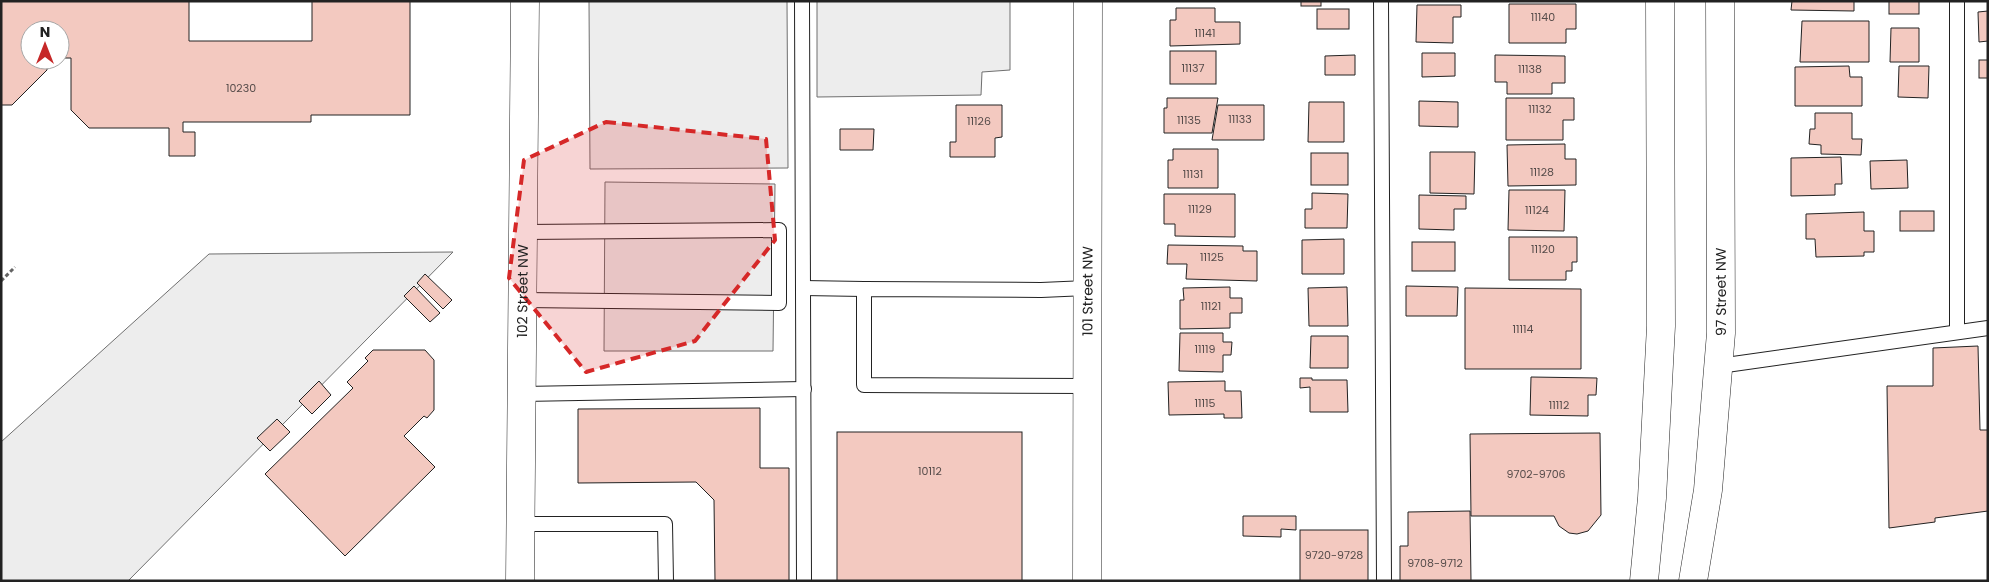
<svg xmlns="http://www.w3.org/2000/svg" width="1989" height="582" font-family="Poppins,sans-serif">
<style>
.parking{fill:#ededed;stroke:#6f6f6f}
.building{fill:#f3c9c0;stroke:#222}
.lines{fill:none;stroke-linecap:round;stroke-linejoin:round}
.lane-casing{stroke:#222;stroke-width:16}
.street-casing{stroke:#222;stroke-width:29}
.secondary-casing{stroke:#222;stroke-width:29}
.path{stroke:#646464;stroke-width:3;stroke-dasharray:4 2.5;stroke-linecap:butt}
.lane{stroke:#fff;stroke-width:14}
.street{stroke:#fff;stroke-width:28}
.secondary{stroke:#fff;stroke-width:28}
.marked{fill:#d62828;fill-opacity:0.2;stroke:#d62828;stroke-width:4;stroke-dasharray:10 6;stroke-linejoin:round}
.labels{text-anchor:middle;stroke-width:4;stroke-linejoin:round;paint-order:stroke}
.number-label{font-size:11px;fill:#564c4a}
.street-label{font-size:14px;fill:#222;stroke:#fff}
</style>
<rect width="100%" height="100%" fill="#fff"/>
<!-- parking -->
<g class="parking">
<polygon points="589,1 787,1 788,168 590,169"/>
<polygon points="817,1 1010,1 1010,70 982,72 981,95 817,97"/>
<polygon points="605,182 775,184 773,351 604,351"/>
<polygon points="453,252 128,581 1,581 1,442 209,254"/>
</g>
<!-- building -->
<g class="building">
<polygon points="1,1 189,1 189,41 312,41 312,1 410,1 410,115 311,115 311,122 183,122 183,132 195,132 195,156 169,156 169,128 89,128 71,110 71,58 60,58 60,30 30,30 30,60 47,60 47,70 12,105 1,105"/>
<rect x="1301" y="1" width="20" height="5"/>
<polygon points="1792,1 1854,1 1854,11 1791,10"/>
<rect x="1889" y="1" width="30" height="13"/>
<polygon points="1509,4 1576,4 1576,29 1566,29 1566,43 1509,43"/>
<polygon points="1417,5 1461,5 1461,17 1453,17 1453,43 1416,42"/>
<polygon points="1176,8 1215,8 1215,22 1240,22 1240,44 1170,46 1170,20 1176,20"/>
<rect x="1317" y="9" width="32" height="20"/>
<polygon points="1988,11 1988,41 1979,42 1978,12"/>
<polygon points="1802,21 1869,21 1869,62 1800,62"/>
<polygon points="1891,28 1919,28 1919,62 1890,62"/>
<rect x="1170" y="51" width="46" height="33"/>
<polygon points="1422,53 1455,53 1455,76 1422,77"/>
<polygon points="1355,55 1355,75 1325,75 1325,56"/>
<polygon points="1495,55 1565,56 1565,83 1552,83 1552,94 1507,94 1507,82 1495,82"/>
<rect x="1979" y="60" width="9" height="18"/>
<polygon points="1849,66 1850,77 1862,77 1862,106 1795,106 1795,67"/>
<polygon points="1899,66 1929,66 1928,98 1898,97"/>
<polygon points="1167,98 1218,98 1212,133 1164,133 1164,108 1167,108"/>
<polygon points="1506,98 1574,98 1574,120 1563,120 1563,140 1506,140"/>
<polygon points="1419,101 1458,102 1458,127 1419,126"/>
<polygon points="1309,102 1344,102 1344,142 1308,142"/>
<polygon points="956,105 1002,105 1002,137 995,138 995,157 950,157 950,142 956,142"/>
<polygon points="1218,105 1264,105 1264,140 1212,140"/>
<polygon points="1815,113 1852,113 1852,139 1862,139 1861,155 1821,154 1821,145 1809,144 1810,129 1815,129"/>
<polygon points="840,129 874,129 873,150 840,150"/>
<polygon points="1565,144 1565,159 1576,159 1576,185 1508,186 1507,145"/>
<polygon points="1173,149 1218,149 1218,188 1168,188 1168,160 1173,160"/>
<polygon points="1430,152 1475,152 1474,194 1430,193"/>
<rect x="1311" y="153" width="37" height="32"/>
<polygon points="1841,157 1842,184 1835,184 1835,195 1791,196 1791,158"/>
<polygon points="1907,160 1908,188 1871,189 1870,161"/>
<polygon points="1509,190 1565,190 1564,231 1508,230"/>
<polygon points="1312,193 1348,194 1347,228 1305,228 1305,209 1312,209"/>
<polygon points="1164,194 1235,194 1235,237 1175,236 1175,224 1164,224"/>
<polygon points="1419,195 1466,196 1466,209 1454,209 1454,230 1419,229"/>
<rect x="1900" y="211" width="34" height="20"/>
<polygon points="1864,212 1864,231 1874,231 1874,252 1864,252 1864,256 1816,257 1815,239 1806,239 1806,214"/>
<polygon points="1509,237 1577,237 1577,262 1572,262 1572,271 1566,271 1566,280 1509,280"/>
<polygon points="1344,239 1344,274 1302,274 1302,240"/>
<rect x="1412" y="242" width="43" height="29"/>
<polygon points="1168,245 1243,246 1243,251 1257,251 1257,281 1186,279 1187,264 1167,264"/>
<polygon points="425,274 452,300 443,309 417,283"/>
<polygon points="414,286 440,313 430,322 404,296"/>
<polygon points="1406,286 1458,287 1457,316 1406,316"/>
<polygon points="1230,287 1230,298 1242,298 1242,313 1230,313 1230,328 1180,329 1180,300 1184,300 1183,288"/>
<polygon points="1347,287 1348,326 1309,326 1308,288"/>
<polygon points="1465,288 1581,289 1581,369 1465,369"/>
<polygon points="1180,333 1223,333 1223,342 1232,342 1231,355 1223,355 1223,372 1179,371"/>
<polygon points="1311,336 1348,336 1348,368 1310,368"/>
<polygon points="1978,346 1980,430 1988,430 1988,511 1935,518 1935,522 1889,528 1887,386 1933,386 1933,348"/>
<polygon points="373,350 425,350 434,360 434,410 427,418 424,416 404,436 435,467 345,556 265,474 353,388 347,382 368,361 365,358"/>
<polygon points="1531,377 1597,378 1596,395 1588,395 1588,416 1530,415"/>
<polygon points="1300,378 1312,378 1312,380 1347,380 1348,412 1310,412 1310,387 1300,388"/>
<polygon points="319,381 331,395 312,414 299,401"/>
<polygon points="1225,381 1225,391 1241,391 1242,418 1224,418 1224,414 1169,415 1168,382"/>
<polygon points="760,408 760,468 789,468 789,581 715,581 714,500 696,482 578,483 578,409"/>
<polygon points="277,419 290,432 270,451 257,438"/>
<rect x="837" y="432" width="185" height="149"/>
<polygon points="1600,433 1601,515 1588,531 1577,534 1569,533 1559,526 1554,516 1471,516 1470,434"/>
<polygon points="1470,511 1471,581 1400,581 1400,546 1408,546 1408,512"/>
<polygon points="1243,516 1296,516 1296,530 1281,529 1281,537 1243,536"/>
<rect x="1300" y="530" width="68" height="51"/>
</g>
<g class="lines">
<defs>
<g id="lane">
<polyline points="802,1 804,581"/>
<polyline points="1381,1 1384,581"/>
<polyline points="1957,1 1957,331"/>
<polyline points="803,288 864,289"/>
<polyline points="523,300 779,303 779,230 524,232"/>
<polyline points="1719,366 1988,328"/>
<polyline points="1087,386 864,385 864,289 1041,290 1087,288"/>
<polyline points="522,394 804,389"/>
<polyline points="520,524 665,524 666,581"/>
</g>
<g id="street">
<path id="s1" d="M520 581 525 1"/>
</g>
<g id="secondary">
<path id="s2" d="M1087 581 1088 1"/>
<polyline points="1644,581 1652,498 1661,326 1660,1"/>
<path id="s3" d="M1693 581 1708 490 1721 333 1720 1"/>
</g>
</defs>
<!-- lane casing -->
<use href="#lane" class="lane-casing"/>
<!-- street casing -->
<use href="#street" class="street-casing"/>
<!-- secondary casing -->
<use href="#secondary" class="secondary-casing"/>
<!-- path -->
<polyline class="path" points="1,281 15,267"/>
<!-- lane -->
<use href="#lane" class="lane"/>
<!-- street -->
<use href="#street" class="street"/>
<!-- secondary -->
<use href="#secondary" class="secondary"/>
</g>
<!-- marked area -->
<path class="marked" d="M606 122 766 139 775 240 695 341 586 372 509 278 524 160Z"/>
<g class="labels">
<!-- number labels -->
<g class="number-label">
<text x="1543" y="21">11140</text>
<text x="1205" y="37">11141</text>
<text x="1193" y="72">11137</text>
<text x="1530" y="73">11138</text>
<text x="241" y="92">10230</text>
<text x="1540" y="113">11132</text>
<text x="1240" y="123">11133</text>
<text x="1189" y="124">11135</text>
<text x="979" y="125">11126</text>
<text x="1542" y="176">11128</text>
<text x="1193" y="178">11131</text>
<text x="1200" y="213">11129</text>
<text x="1537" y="214">11124</text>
<text x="1543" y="253">11120</text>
<text x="1212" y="261">11125</text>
<text x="1211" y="310">11121</text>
<text x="1523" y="333">11114</text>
<text x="1205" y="353">11119</text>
<text x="1205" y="407">11115</text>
<text x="1559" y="409">11112</text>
<text x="930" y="475">10112</text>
<text x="1536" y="478">9702-9706</text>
<text x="1334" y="559">9720-9728</text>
<text x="1435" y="567">9708-9712</text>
</g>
<!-- street labels -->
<g class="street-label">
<text dy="5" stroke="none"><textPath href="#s1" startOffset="290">102 Street NW</textPath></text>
<text dy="5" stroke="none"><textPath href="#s2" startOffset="290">101 Street NW</textPath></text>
<text dy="5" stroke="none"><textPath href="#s3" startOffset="291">97 Street NW</textPath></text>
</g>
</g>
<!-- border -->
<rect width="1989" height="582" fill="none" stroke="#222222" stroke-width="5"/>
<!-- north arrow -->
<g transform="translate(45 45)"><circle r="24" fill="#ffffff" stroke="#a7a7a7"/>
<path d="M0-4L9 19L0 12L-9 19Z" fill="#c62828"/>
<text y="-8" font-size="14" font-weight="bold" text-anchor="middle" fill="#222222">N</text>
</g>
</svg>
